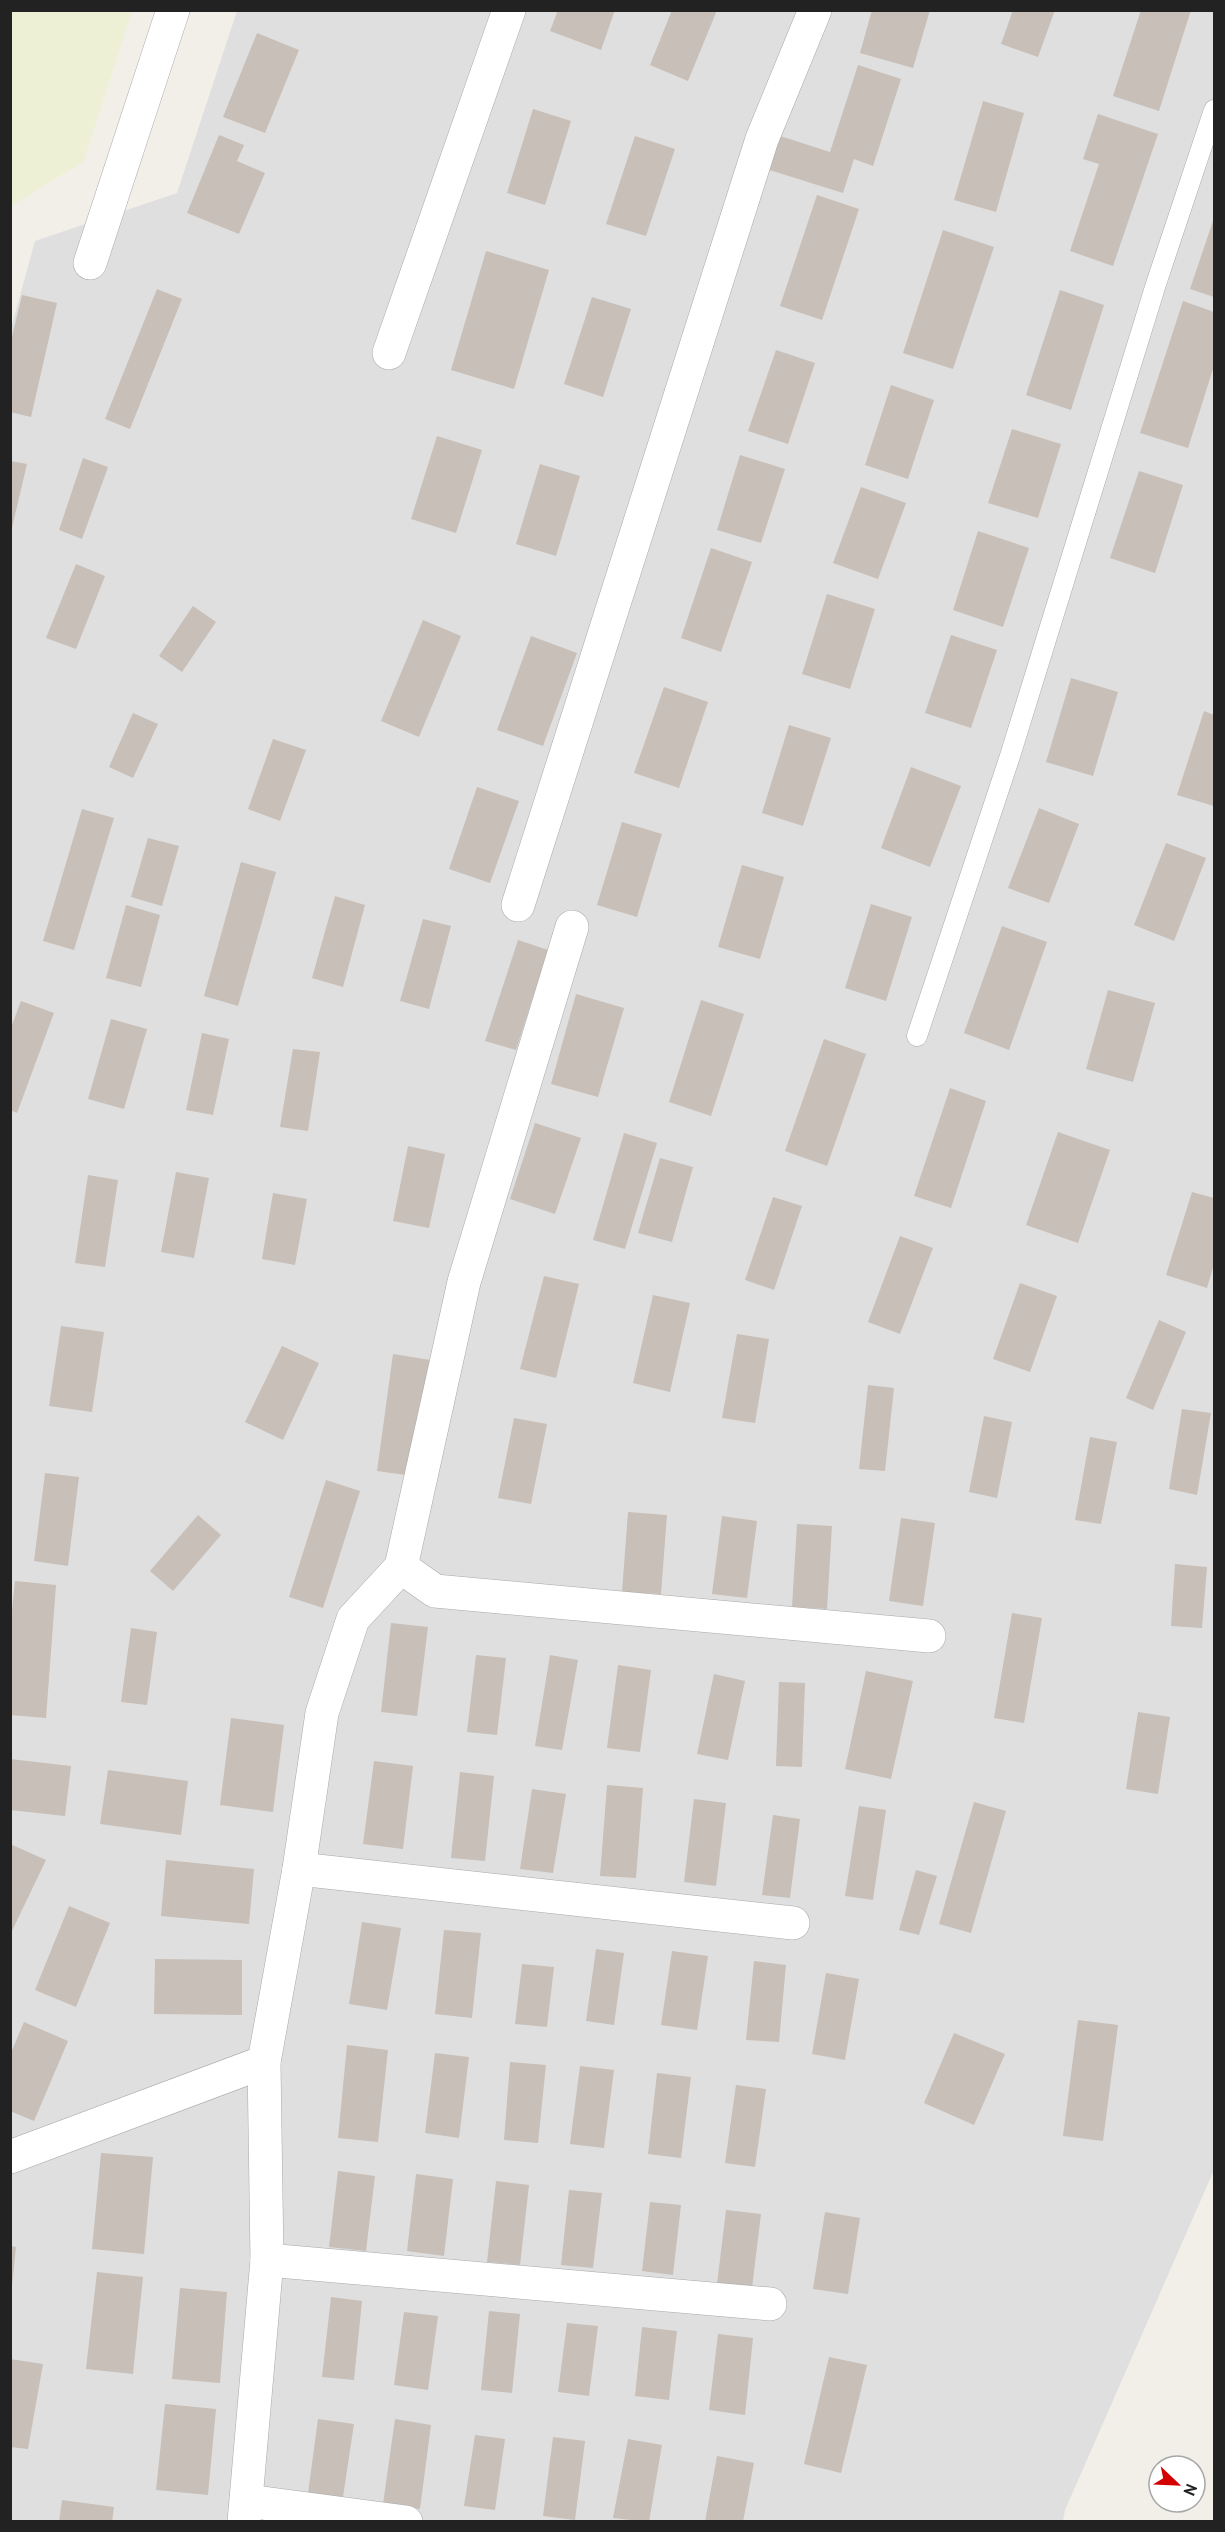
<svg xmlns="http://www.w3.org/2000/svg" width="1225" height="2532" font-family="'PT Sans',sans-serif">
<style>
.residential{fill:#e0dfdf}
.farmland{fill:#eef0d5}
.building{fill:#c7bfb8}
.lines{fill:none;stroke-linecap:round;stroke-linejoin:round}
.service-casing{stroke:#a9a9a9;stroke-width:21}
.minor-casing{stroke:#a9a9a9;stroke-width:34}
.service{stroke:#fff;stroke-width:20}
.minor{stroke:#fff;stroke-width:33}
</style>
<rect width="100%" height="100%" fill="#f2efe9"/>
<!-- residential -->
<polygon class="residential" points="237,11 1214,11 1214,2170 1065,2510 1063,2521 11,2522 10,332 35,241 177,193"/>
<!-- farmland -->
<polygon class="farmland" points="11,10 132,11 84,161 11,206"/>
<!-- building -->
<g class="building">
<polygon points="558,10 615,10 601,50 550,31"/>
<polygon points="672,10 717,10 688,81 650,65"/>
<polygon points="872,10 930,10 913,68 860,53"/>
<polygon points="1013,10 1055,10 1038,57 1001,44"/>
<polygon points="1141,10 1191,10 1159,111 1113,96"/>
<polygon points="257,33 299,50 265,133 223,117"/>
<polygon points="858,65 901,79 873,166 854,159 843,193 763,168 774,134 830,152"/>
<polygon points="983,101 1024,113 996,212 954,200"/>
<polygon points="533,109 571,121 545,205 507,193"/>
<polygon points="1098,114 1158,134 1113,266 1070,251 1099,164 1083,159"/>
<polygon points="219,135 244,145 237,161 265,173 239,234 187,213"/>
<polygon points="635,136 675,149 646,236 606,224"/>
<polygon points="817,195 859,209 822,320 780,306"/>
<polygon points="1214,218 1214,297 1190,289"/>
<polygon points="943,230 994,247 953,369 903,353"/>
<polygon points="486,251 549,270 514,389 451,370"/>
<polygon points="157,289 182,299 130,429 105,419"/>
<polygon points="1060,290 1104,305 1071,410 1026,395"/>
<polygon points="22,295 57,303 31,417 10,412 10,345"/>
<polygon points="592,297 631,309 603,397 564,384"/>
<polygon points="1183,301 1214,312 1214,366 1188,448 1140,433"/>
<polygon points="776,350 815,363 788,444 748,431"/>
<polygon points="891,385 934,400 908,479 865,465"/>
<polygon points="1012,429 1061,444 1038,518 988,503"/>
<polygon points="437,436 482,450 456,533 411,519"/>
<polygon points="740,455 785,469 761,543 717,530"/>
<polygon points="83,458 108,467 82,539 59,530"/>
<polygon points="10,461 27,464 11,532 10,532"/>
<polygon points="540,464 580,476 556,556 516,544"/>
<polygon points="1139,471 1183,485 1155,573 1110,558"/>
<polygon points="861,487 906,503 878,579 833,563"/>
<polygon points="978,531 1029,548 1003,627 953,610"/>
<polygon points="711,548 752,562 721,652 681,638"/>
<polygon points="76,564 105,576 76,649 46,638"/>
<polygon points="827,594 875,609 850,689 802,674"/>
<polygon points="193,606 216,622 182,672 159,656"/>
<polygon points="423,620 461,636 419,737 381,721"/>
<polygon points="951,635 997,650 971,728 925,713"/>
<polygon points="531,636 577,653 543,746 497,730"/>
<polygon points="1071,678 1118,692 1093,776 1046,762"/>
<polygon points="664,687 708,702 679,788 634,773"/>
<polygon points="1204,711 1214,715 1214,806 1177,795"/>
<polygon points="133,713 158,724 133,778 109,767"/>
<polygon points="789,725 831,738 803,826 762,813"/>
<polygon points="273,739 306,750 280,821 248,809"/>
<polygon points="911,767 961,786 930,867 881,848"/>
<polygon points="477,787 519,801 490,883 449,869"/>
<polygon points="1039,808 1079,824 1049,903 1008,888"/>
<polygon points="82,809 114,818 74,950 43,941"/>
<polygon points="622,822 662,834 637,917 597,905"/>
<polygon points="148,838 179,846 162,906 131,897"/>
<polygon points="1166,843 1206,858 1174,941 1134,925"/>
<polygon points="241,862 276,872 238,1006 204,996"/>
<polygon points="742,865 784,877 760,959 718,947"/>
<polygon points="335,896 365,905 343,987 312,978"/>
<polygon points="871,904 912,917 886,1001 845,988"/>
<polygon points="126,905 160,915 141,987 106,978"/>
<polygon points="423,919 451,926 429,1009 400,1001"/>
<polygon points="1002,926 1047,942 1009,1050 964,1033"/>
<polygon points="518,940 548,950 516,1050 485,1041"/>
<polygon points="1108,990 1155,1003 1133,1082 1086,1069"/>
<polygon points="576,994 624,1008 598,1097 551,1084"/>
<polygon points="701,1000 744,1014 711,1116 669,1102"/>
<polygon points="21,1001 54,1013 17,1113 10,1110 10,1030"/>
<polygon points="111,1019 147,1029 124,1109 88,1099"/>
<polygon points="202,1033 229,1039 213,1115 186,1110"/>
<polygon points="824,1039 866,1054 827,1166 785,1151"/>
<polygon points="293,1049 320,1052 308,1131 280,1127"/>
<polygon points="950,1088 986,1101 951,1208 914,1196"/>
<polygon points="535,1123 581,1138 555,1214 510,1199"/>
<polygon points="1058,1132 1110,1150 1078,1243 1026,1225"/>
<polygon points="624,1133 657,1143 625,1249 593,1240"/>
<polygon points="408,1146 445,1154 429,1228 393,1221"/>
<polygon points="660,1158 693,1167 672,1242 638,1233"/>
<polygon points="176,1172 209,1178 194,1258 161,1252"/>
<polygon points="88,1175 118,1180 105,1267 75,1263"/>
<polygon points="1192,1192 1214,1198 1214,1264 1207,1288 1166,1275"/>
<polygon points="273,1193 307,1199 295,1265 262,1259"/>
<polygon points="773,1197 802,1206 774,1290 745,1280"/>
<polygon points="900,1236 933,1248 900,1334 868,1322"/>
<polygon points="544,1276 579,1284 556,1378 520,1369"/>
<polygon points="1020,1283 1057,1296 1030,1372 993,1359"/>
<polygon points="653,1295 690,1303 670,1392 633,1383"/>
<polygon points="1159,1320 1186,1332 1153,1410 1126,1398"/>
<polygon points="61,1326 104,1332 92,1412 49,1406"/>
<polygon points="737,1334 769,1339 755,1423 722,1418"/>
<polygon points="282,1346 319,1363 283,1440 245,1422"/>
<polygon points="393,1354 430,1360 413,1476 377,1471"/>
<polygon points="868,1385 894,1388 885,1471 859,1469"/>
<polygon points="1182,1409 1211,1413 1197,1495 1169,1489"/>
<polygon points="984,1416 1012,1422 997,1498 969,1492"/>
<polygon points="514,1418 547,1424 531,1504 498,1498"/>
<polygon points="1090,1437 1117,1442 1101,1524 1075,1520"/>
<polygon points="45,1473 79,1477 68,1566 34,1561"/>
<polygon points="326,1480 360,1491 323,1608 289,1597"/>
<polygon points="628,1512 667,1515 661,1594 622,1592"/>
<polygon points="198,1515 221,1535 173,1591 150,1571"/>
<polygon points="722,1516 757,1521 747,1598 712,1594"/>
<polygon points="901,1518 935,1523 923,1606 889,1601"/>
<polygon points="797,1524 832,1526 827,1609 792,1607"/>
<polygon points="1175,1564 1207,1567 1202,1628 1171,1626"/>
<polygon points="15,1581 56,1585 46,1718 10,1715 10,1631"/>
<polygon points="1012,1613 1042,1618 1024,1723 994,1718"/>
<polygon points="391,1623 428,1627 417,1716 381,1712"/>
<polygon points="131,1628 157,1632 147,1705 121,1702"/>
<polygon points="476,1655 506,1658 497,1735 467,1732"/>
<polygon points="550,1655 578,1660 562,1750 535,1746"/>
<polygon points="618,1665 651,1670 640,1752 607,1748"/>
<polygon points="866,1671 913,1681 891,1779 845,1769"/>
<polygon points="714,1674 745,1681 728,1760 697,1754"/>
<polygon points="779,1682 805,1683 802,1767 776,1766"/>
<polygon points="1138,1712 1170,1717 1158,1794 1126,1789"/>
<polygon points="231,1718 284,1725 273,1812 220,1805"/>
<polygon points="10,1759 71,1766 65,1816 10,1810"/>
<polygon points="374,1761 413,1766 403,1849 363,1844"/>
<polygon points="108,1770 188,1781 181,1835 100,1824"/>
<polygon points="460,1772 494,1776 485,1861 451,1858"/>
<polygon points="607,1785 643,1788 636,1878 600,1876"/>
<polygon points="532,1789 566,1794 553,1873 520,1869"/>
<polygon points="694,1799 726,1803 716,1886 684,1882"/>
<polygon points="974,1802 1006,1811 971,1933 939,1924"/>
<polygon points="859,1806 886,1810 873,1900 845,1896"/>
<polygon points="773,1815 800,1819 790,1898 762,1895"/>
<polygon points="10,1844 46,1860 10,1935"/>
<polygon points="166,1860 254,1869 249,1924 161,1916"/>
<polygon points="916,1870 937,1876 919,1935 899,1930"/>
<polygon points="69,1906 110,1923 76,2007 35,1990"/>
<polygon points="362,1922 401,1928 387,2010 349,2004"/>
<polygon points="444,1930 481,1933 472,2018 435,2014"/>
<polygon points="596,1949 624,1953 614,2025 586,2021"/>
<polygon points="672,1951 708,1956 697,2030 661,2025"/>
<polygon points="155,1959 242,1960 242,2015 154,2014"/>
<polygon points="754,1961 786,1965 779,2042 746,2040"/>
<polygon points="522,1964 554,1967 547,2027 515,2024"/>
<polygon points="826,1973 859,1979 845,2060 812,2054"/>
<polygon points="1078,2020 1118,2025 1103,2141 1063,2136"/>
<polygon points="24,2022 68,2041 34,2121 10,2111 10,2055"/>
<polygon points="954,2033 1005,2054 974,2125 924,2103"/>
<polygon points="347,2045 388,2050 378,2142 338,2138"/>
<polygon points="435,2053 469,2057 459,2138 425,2133"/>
<polygon points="510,2062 546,2065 538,2143 504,2140"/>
<polygon points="580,2066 614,2070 604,2148 570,2144"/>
<polygon points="657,2073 691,2077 681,2158 648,2154"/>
<polygon points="736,2085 766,2089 755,2167 725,2163"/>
<polygon points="101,2153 153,2157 144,2254 92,2249"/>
<polygon points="338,2171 375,2176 366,2251 329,2247"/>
<polygon points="416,2174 453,2179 444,2256 407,2251"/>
<polygon points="496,2181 529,2185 520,2265 487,2262"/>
<polygon points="569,2190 602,2193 593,2268 561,2265"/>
<polygon points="650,2202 681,2205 673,2275 642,2271"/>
<polygon points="726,2210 761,2214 752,2288 717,2284"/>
<polygon points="825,2212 860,2218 848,2294 813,2289"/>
<polygon points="10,2246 16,2247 12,2286 10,2286"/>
<polygon points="97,2272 143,2277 133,2374 86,2369"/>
<polygon points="180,2288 227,2292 220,2383 172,2379"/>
<polygon points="331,2297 362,2301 354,2380 322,2377"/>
<polygon points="489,2311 520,2314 512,2393 481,2390"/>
<polygon points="404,2312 438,2316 428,2390 394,2385"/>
<polygon points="567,2323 598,2326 589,2396 558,2392"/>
<polygon points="642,2327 677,2331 669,2400 635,2396"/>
<polygon points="718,2334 753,2338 745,2415 709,2410"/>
<polygon points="829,2357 867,2365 841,2473 804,2464"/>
<polygon points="10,2359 43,2364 28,2449 10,2447"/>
<polygon points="165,2404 216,2409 208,2495 156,2490"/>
<polygon points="318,2419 354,2424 343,2497 308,2493"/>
<polygon points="395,2419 431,2425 420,2509 383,2504"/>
<polygon points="475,2435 505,2439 495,2510 464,2506"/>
<polygon points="553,2437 585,2441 575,2520 543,2516"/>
<polygon points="628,2439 662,2445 649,2522 613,2518"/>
<polygon points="717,2456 754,2463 743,2522 705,2522"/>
<polygon points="62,2500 114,2507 112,2522 59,2522"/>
</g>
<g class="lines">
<defs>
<polyline id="service" points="917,1036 1010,756 1156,284 1214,110"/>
<g id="minor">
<polyline points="90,263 173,10"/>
<polyline points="389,353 509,10"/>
<polyline points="518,905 762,139 815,10"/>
<polyline points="401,1567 435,1591 929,1636"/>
<polyline points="299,1869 793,1923"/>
<polyline points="10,2157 264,2062"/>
<polyline points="267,2260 770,2304"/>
<polyline points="247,2501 406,2522"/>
<polyline points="244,2522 267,2260 264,2062 299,1869 322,1713 353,1619 401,1567 464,1282 572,927"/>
</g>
</defs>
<!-- service casing -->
<use href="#service" class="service-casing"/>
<!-- minor casing -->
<use href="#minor" class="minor-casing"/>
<!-- service -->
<use href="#service" class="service"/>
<!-- minor -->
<use href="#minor" class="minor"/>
</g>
<!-- border -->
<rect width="1225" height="2532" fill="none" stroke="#222222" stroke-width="24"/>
<!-- north arrow -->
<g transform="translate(1177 2484) rotate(113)"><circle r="28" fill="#ffffff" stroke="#a7a7a7" stroke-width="1.5"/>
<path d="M0-4.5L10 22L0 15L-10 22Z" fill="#d40000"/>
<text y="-9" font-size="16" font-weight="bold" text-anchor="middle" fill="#222222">N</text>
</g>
</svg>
